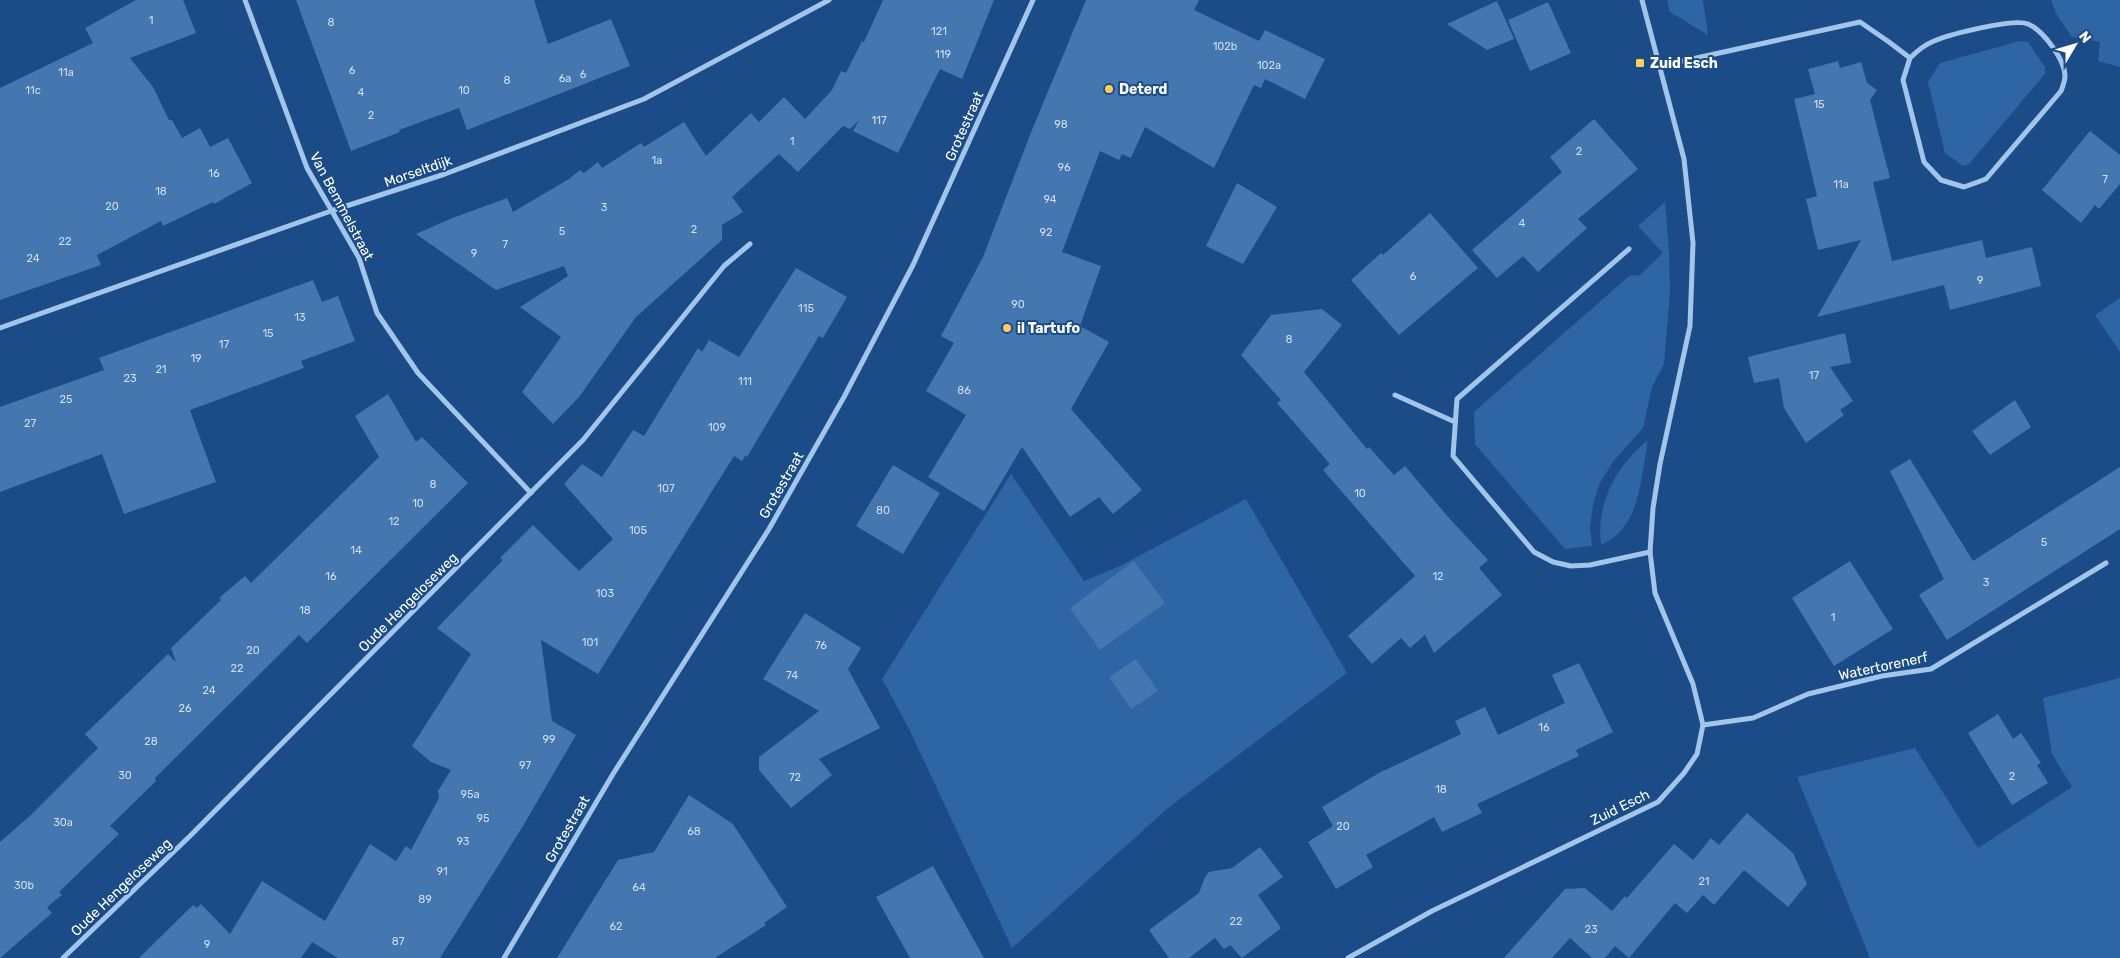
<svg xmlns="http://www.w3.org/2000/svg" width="2120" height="958" font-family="Rubik,sans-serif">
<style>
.green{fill:#2e66a5}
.building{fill:#4476b0}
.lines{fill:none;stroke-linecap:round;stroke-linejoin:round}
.minor{stroke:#a3c5ec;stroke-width:5}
.poi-dot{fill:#fdcd60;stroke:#1b4c87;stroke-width:2}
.labels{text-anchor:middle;stroke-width:4;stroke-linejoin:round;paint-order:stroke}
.number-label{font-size:11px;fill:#d0ddeb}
.poi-label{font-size:14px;font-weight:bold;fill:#fff;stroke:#1b4c87;text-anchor:start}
.street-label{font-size:14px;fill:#fff;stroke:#1b4c87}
</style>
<rect width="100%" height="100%" fill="#1b4c87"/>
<!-- green -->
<g class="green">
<polygon points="1667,0 1703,0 1708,35 1670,12"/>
<polygon points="2051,0 2120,0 2120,67 2098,61 2100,42 2072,37 2057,15"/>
<polygon points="2020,41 2028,42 2045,67 2045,74 1969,164 1963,166 1945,153 1928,82 1940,63"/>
<polygon points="1665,202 1669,253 1670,292 1664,364 1652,387 1643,428 1612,463 1599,485 1593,504 1590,528 1592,546 1565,549 1475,444 1474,412 1629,276 1640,275 1663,253 1638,226"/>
<polygon points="2120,298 2120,352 2095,315"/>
<path d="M1648 440C1641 476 1641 528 1601 545 1596 503 1616 466 1648 440Z"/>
<polygon points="1011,474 1084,581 1120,566 1246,499 1347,673 1168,808 1012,948 909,729 882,679"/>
<polygon points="2120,678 2120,958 1870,958 1797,777 1915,748 1978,848 2072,787 2052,754 2043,698"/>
</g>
<!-- building -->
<g class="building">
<polygon points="136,0 183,0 196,33 130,58 153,87 169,120 172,120 182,138 200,128 210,147 228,138 252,183 214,204 213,202 163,226 161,221 97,255 101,265 0,300 0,88 93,43 85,28"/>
<polygon points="296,0 534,0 548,44 611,19 630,66 467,130 459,108 399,130 400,132 351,151"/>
<polygon points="883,0 994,0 962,79 940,69 898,153 853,131 859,120 850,129 843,126 798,172 779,154 732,197 743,212 722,225 722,240 636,317 579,397 553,424 522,392 561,337 520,307 568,276 564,266 496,290 416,234 450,219 507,198 513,212 569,179 580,170 584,173 598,162 602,168 641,143 644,147 684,122 706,156 751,113 759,122 784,97 805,119 832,90 841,71 846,73 862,41 864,42"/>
<polygon points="1086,0 1199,0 1194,10 1259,41 1265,30 1325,59 1305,99 1265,79 1261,88 1254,85 1214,168 1145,127 1131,158 1122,154 1119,160 1100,151 1062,252 1101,266 1080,326 1109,342 1071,409 1142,490 1113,514 1099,497 1070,517 1022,447 984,511 928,477 966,415 926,391 954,343 941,336 983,257 1032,130"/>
<polygon points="1497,1 1514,39 1487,50 1447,24"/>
<polygon points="1548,2 1571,53 1530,71 1508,20"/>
<polygon points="1838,61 1840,68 1861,62 1867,83 1877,90 1870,100 1890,178 1873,182 1892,261 1982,240 1986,258 2032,247 2041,286 1950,310 1944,285 1817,317 1861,240 1818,250 1806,199 1817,196 1794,99 1815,94 1808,69"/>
<polygon points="1594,119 1638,169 1578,219 1587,228 1538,272 1523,256 1497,278 1472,250 1562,172 1550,157"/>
<polygon points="2090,131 2120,155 2120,184 2099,209 2095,205 2081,223 2042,190"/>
<polygon points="1237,183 1277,207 1243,264 1206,246"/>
<polygon points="1430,213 1478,268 1399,335 1351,280 1381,253 1383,255"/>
<polygon points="796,268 847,297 823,338 819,336 747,457 746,455 742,461 734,456 598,674 541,640 552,721 576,735 523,826 440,958 338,958 312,942 301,958 139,958 193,905 197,908 201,904 230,934 262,881 325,921 370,844 396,861 406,846 411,850 439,798 438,791 451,770 431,762 412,746 471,654 437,628 503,560 500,558 533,525 579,571 613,539 564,484 582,464 602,477 633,430 644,436 698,348 702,352 709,340 739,357"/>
<polygon points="313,280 322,302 338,296 355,341 301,361 304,368 190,410 216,482 124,514 102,454 0,492 0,407 104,370 99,358"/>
<polygon points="1322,309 1342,325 1304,372 1367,449 1369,447 1394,475 1405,466 1449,518 1488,560 1479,568 1502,595 1434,653 1425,635 1410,648 1401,638 1372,664 1348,636 1415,576 1323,470 1330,464 1277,403 1281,400 1241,355 1271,315"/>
<polygon points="1845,333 1851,363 1830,367 1853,401 1840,410 1844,415 1806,443 1784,408 1779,378 1754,383 1748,357"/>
<polygon points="388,394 416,442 422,437 468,483 307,643 299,635 155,778 156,781 110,826 119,834 59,892 62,895 47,907 52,913 0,958 0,842 32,814 98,748 85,734 168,654 176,662 171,648 221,600 219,598 245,576 251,583 379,457 355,416"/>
<polygon points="2015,400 2031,427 1990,455 1972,431"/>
<polygon points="1910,459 1973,561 2120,467 2120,529 1947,640 1919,595 1944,579 1890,471"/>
<polygon points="893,465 940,493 903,554 856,526"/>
<polygon points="1134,561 1165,603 1100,650 1070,608"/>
<polygon points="1850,561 1893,629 1834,666 1792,598"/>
<polygon points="805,613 861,648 848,669 880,728 819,759 832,775 791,808 759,770 759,757 819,711 763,679"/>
<polygon points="1136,659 1158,691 1131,709 1109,677"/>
<polygon points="1579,663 1613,732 1576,750 1579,756 1477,804 1482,813 1442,832 1434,817 1366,855 1373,867 1336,889 1308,842 1333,826 1322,807 1379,773 1461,734 1455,721 1485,707 1498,735 1565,703 1552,675"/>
<polygon points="1998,714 2013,739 2021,733 2041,763 2037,765 2048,783 2012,805 1968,733"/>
<polygon points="689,795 733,824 787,907 764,923 766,925 715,958 557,958 618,860 654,852"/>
<polygon points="1747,813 1793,853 1807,884 1788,907 1744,870 1714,905 1703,895 1687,913 1675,903 1629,958 1615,946 1605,958 1592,958 1570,938 1552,958 1504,958 1565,889 1585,888 1612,911 1625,896 1627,898 1674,844 1693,860 1711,838 1719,845"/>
<polygon points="1260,847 1283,877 1258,895 1281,928 1242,958 1230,945 1224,949 1215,938 1189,958 1169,958 1149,930 1199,893 1205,877 1209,872 1232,868"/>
<polygon points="933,866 970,933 984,958 910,958 876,897"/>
</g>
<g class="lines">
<!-- minor -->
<g class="minor">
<polyline points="245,0 307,168 359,258 377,313 418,373 531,493"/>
<path d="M1660 66 1860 22 1889 42 1910 58C1917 51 1924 45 1934 41 1950 34 2015 18 2028 24 2043 30 2065 60 2065 76 2065 81 2063 86 2061 91L1986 179 1964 187 1941 180 1924 162 1903 80 1910 58"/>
<polyline points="1629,249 1457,399 1453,456 1534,552 1553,562 1571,566 1590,565 1650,552"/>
<polyline points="0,328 331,211 445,174 644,99 829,0"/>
<polyline points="1395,395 1455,422"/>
<polyline points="1703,725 1753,718 1808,694 1882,676 1931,669 2106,563"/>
<polyline points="63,958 190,836 583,440 724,266 750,244"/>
<polyline points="504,958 613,774 769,529 844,397 913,265 1033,0"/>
<polyline points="1348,958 1432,911 1658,802 1684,773 1697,754 1703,725 1693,684 1655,593 1650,552 1653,508 1660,464 1690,326 1693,243 1684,159 1642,0"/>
</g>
</g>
<!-- markers -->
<g class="poi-dot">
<rect x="1635" y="58" width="10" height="10" rx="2.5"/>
<circle cx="1109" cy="89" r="5"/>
<circle cx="1007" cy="328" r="5"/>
</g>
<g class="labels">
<!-- number labels -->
<g class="number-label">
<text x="151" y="24">1</text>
<text x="331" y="26">8</text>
<text x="939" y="35">121</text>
<text x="1225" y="50">102b</text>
<text x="943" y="58">119</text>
<text x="1269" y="69">102a</text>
<text x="352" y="74">6</text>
<text x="66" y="76">11a</text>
<text x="583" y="78">6</text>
<text x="565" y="82">6a</text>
<text x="507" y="84">8</text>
<text x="33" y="94">11c</text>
<text x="464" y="94">10</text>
<text x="361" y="96">4</text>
<text x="1819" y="108">15</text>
<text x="371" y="119">2</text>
<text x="879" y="124">117</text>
<text x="1061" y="128">98</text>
<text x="792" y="145">1</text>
<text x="1579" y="155">2</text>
<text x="657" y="164">1a</text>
<text x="1064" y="171">96</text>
<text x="214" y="177">16</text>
<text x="2105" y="183">7</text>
<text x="1841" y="188">11a</text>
<text x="161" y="195">18</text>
<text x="1050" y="203">94</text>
<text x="112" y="210">20</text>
<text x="604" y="211">3</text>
<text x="1522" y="227">4</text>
<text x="694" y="233">2</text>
<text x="562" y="235">5</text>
<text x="1046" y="236">92</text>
<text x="65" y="245">22</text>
<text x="505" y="248">7</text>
<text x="474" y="257">9</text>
<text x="33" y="262">24</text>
<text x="1413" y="280">6</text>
<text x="1980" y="284">9</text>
<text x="1018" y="308">90</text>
<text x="806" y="312">115</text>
<text x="300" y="321">13</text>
<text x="268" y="337">15</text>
<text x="1289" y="343">8</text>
<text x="224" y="348">17</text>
<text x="196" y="362">19</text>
<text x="161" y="373">21</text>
<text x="1814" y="379">17</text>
<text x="130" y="382">23</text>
<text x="745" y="385">111</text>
<text x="964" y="394">86</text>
<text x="66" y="403">25</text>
<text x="30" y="427">27</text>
<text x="717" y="431">109</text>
<text x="433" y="488">8</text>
<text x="666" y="492">107</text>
<text x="1360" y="497">10</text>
<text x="418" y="507">10</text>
<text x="883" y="514">80</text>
<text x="394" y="525">12</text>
<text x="638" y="534">105</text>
<text x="2044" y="546">5</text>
<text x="356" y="554">14</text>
<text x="331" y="580">16</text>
<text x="1438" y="580">12</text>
<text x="1986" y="586">3</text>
<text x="605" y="597">103</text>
<text x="305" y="614">18</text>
<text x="1833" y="621">1</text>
<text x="590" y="646">101</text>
<text x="821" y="649">76</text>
<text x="253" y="654">20</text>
<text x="237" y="672">22</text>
<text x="792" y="679">74</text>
<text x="209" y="694">24</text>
<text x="185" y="712">26</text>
<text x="1544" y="731">16</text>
<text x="549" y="743">99</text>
<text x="151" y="745">28</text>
<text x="525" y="769">97</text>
<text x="125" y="779">30</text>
<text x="2012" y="780">2</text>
<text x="795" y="781">72</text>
<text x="1441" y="793">18</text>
<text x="470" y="798">95a</text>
<text x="483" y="822">95</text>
<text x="63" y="826">30a</text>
<text x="1343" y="830">20</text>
<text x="694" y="835">68</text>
<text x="463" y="845">93</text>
<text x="442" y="875">91</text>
<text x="1704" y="885">21</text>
<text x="24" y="889">30b</text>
<text x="639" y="891">64</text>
<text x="425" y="903">89</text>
<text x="1236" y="925">22</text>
<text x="616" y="930">62</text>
<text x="1591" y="933">23</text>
<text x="398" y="945">87</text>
<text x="207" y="948">9</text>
</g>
<!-- poi labels -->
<g class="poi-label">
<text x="1650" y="68">Zuid Esch</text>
<text x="1119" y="94">Deterd</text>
<text x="1017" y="333">il Tartufo</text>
</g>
<!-- street labels -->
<g class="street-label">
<text transform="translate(964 126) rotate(-66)" y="5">Grotestraat</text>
<text transform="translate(418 171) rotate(-19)" y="5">Morseltdijk</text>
<text transform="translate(342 206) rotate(62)" y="5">Van Bemmelstraat</text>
<text transform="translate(781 485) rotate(-60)" y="5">Grotestraat</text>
<text transform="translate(408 602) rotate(-45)" y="5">Oude Hengeloseweg</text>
<text transform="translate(1883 666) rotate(-12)" y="5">Watertorenerf</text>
<text transform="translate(1620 807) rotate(-26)" y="5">Zuid Esch</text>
<text transform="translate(567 829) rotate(-60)" y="5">Grotestraat</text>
<text transform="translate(121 887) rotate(-44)" y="5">Oude Hengeloseweg</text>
</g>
</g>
<!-- north arrow -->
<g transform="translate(2075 45) rotate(52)" stroke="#1b4c87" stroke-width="4" paint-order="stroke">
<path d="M0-4L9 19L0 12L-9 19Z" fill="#ffffff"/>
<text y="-8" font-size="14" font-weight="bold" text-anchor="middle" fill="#ffffff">N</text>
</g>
</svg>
